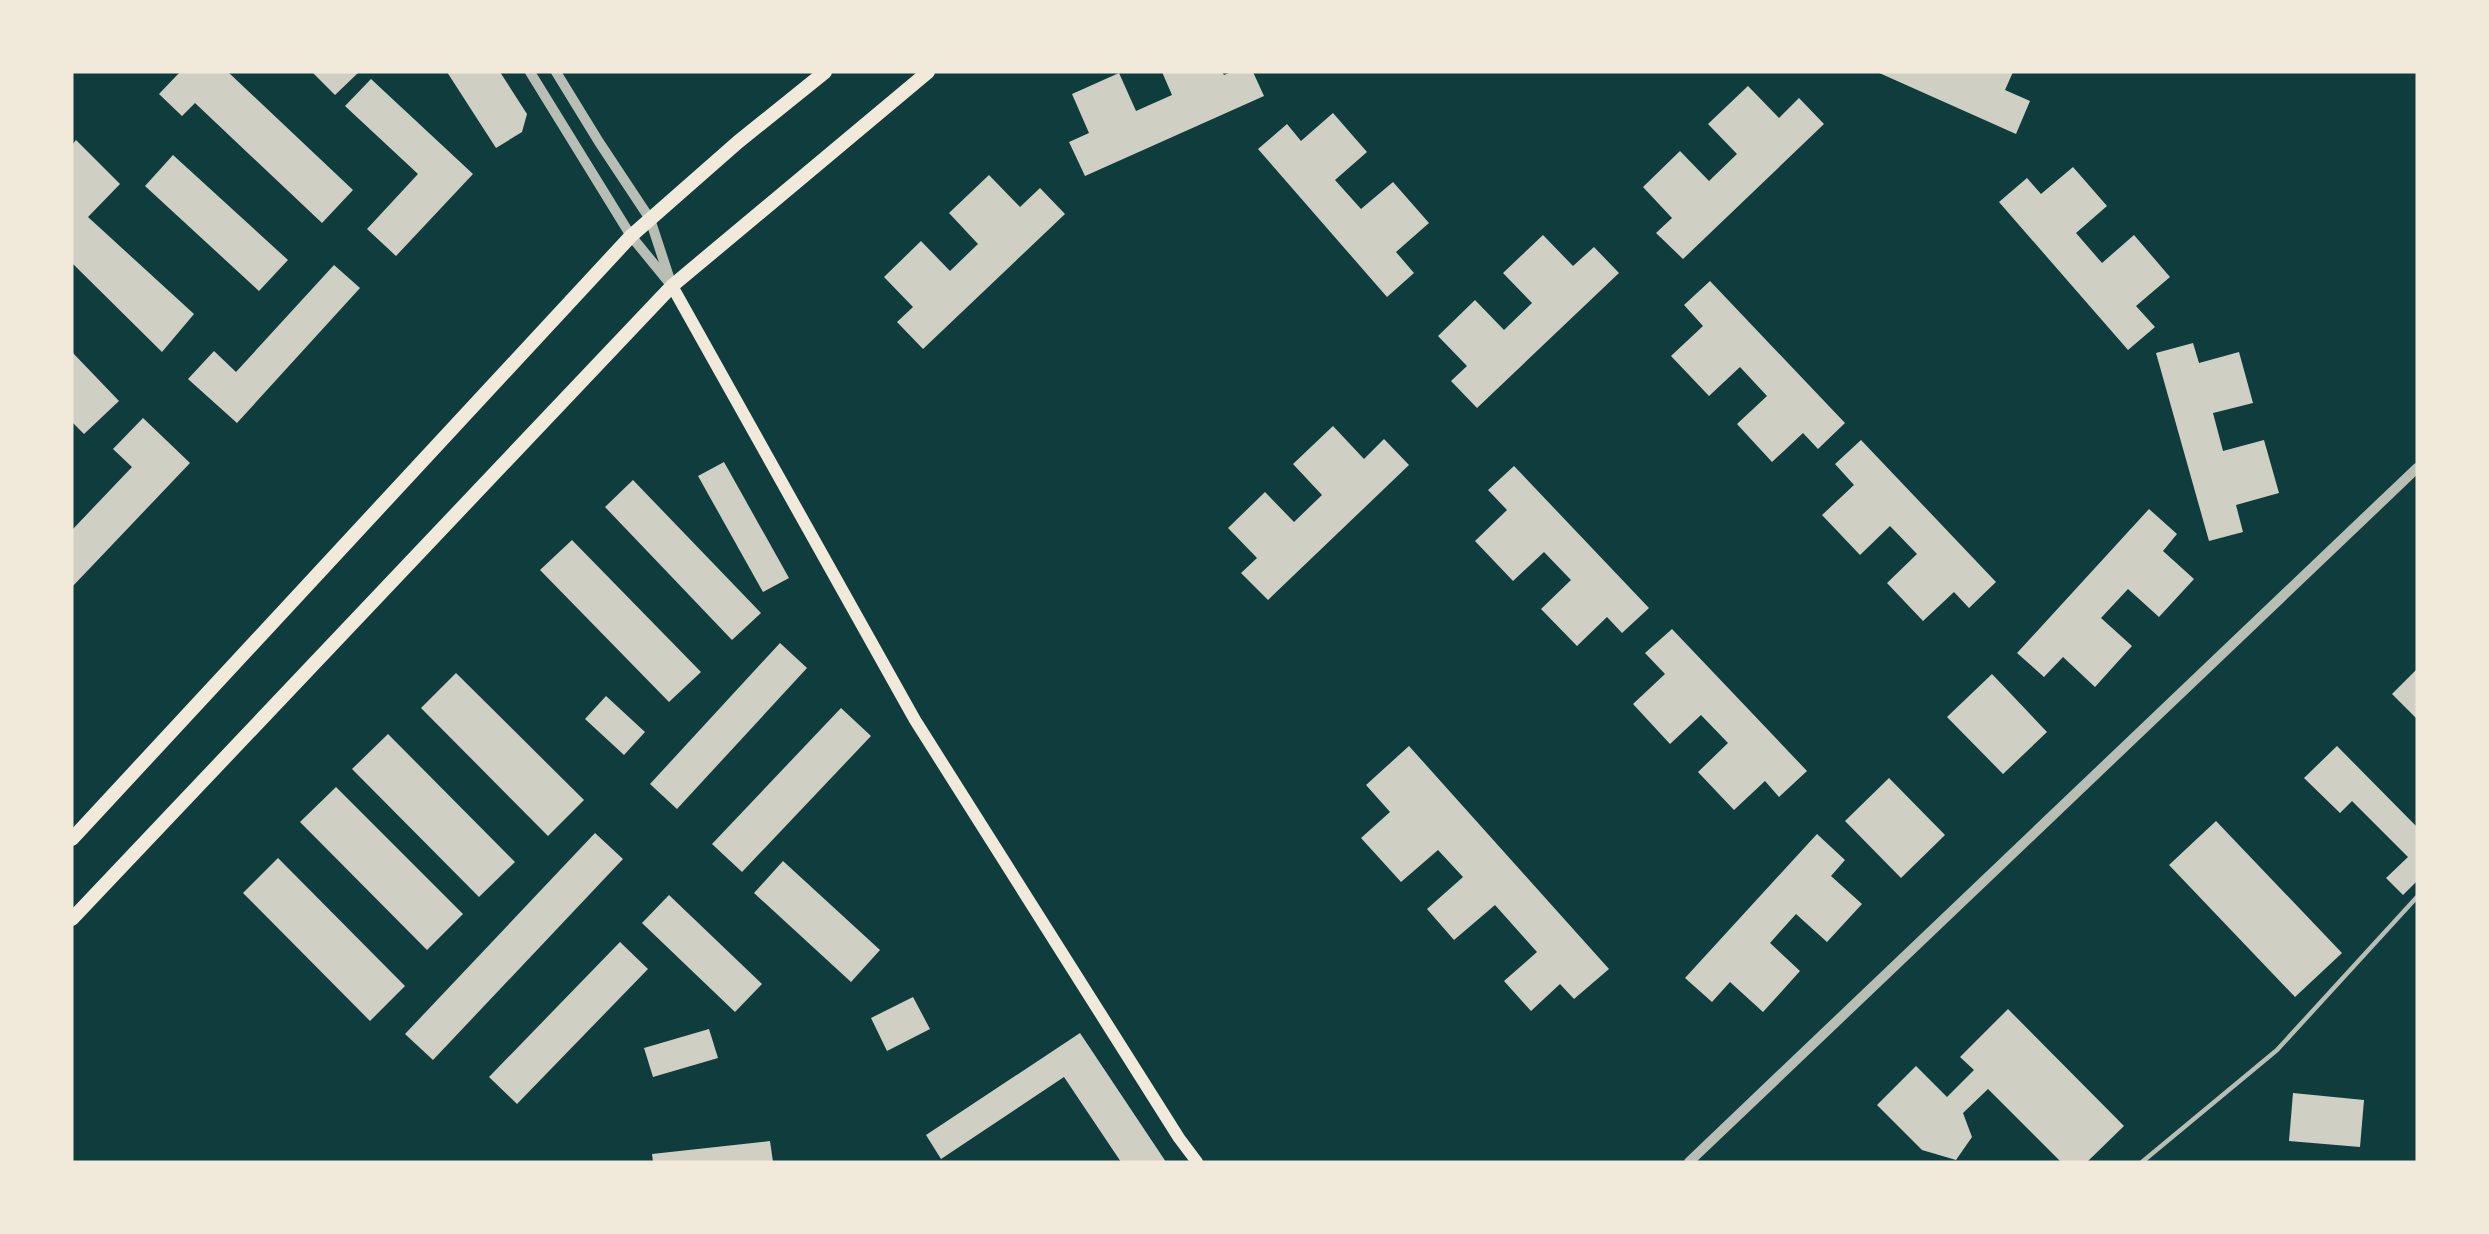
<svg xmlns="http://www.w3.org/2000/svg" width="2489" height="1234" font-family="'Asap Condensed',sans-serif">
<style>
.building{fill:#cfcfc3}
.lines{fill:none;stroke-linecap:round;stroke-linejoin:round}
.service{stroke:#b8beb3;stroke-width:4.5}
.tertiary{stroke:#b8beb3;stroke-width:10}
.secondary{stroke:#f1e9da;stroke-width:12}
.primary{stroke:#f1e9da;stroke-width:14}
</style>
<rect width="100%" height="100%" fill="#0f3d3e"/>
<!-- building -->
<g class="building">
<polygon points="180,72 228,72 353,190 322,223 195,103 182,116 159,94"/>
<polygon points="312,72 359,72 335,95"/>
<polygon points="447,72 500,72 527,114 522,132 496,148"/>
<polygon points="1162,72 1222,72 1224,75 1231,72 1253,72 1264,96 1085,176 1069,142 1089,133 1072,94 1119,73 1136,111 1172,95"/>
<polygon points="1877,72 2013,72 2005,90 2030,101 2016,134"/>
<polygon points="371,79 473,174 396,256 367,229 418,174 345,106"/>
<polygon points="1748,86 1779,118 1799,98 1824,124 1683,259 1656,233 1672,218 1643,187 1680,151 1709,181 1737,154 1708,124"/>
<polygon points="1333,113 1367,152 1335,180 1361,209 1393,182 1429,223 1396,252 1414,273 1387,297 1258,149 1287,124 1301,141"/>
<polygon points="76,140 120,184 88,217 194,314 162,352 72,263 72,145"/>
<polygon points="173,155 288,260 259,291 145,186"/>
<polygon points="2073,167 2107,206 2076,233 2102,263 2134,235 2170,277 2136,306 2155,327 2128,350 1999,202 2027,178 2041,194"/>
<polygon points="989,175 1020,207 1040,188 1065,214 923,349 897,322 913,307 884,277 921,241 950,271 978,244 949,213"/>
<polygon points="1543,235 1573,266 1594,247 1619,273 1477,408 1451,381 1467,366 1438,336 1475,300 1504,330 1532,303 1503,273"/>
<polygon points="334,265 360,288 237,423 188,379 214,351 236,372"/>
<polygon points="1710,281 1845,423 1818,449 1803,433 1772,462 1737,424 1767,396 1740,367 1709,396 1671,356 1703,326 1684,305"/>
<polygon points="2193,343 2199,363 2239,352 2253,403 2213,413 2223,451 2264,440 2279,493 2236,505 2243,532 2209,541 2156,353"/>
<polygon points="72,352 119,401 84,434 72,422"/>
<polygon points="143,418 190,463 72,587 72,530 132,467 113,449"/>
<polygon points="1333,426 1364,459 1384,439 1409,465 1268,600 1241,573 1257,558 1228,528 1265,492 1294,522 1322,495 1293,464"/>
<polygon points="1861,440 1996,582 1969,608 1954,592 1923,621 1887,583 1917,554 1890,526 1860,555 1822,515 1854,485 1835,464"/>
<polygon points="724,462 789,578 763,592 698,476"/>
<polygon points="1514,466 1649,608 1622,633 1607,617 1577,646 1541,609 1571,580 1544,552 1513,581 1475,541 1507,510 1488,490"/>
<polygon points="633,480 761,613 732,640 605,507"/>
<polygon points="2149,509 2177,534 2163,551 2194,579 2159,617 2128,589 2101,618 2132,646 2095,687 2063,657 2044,677 2017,653"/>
<polygon points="572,540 701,672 669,702 540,570"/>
<polygon points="1672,629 1807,771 1779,797 1765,781 1734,810 1698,772 1728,743 1701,715 1670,744 1633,704 1665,674 1645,653"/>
<polygon points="780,643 807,668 677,809 650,784"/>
<polygon points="2417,669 2417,719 2392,694"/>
<polygon points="456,673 584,800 548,836 421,708"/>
<polygon points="1992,674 2047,732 2003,774 1947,717"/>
<polygon points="606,696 645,732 624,755 585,719"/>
<polygon points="841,708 871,736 742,872 712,844"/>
<polygon points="388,734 515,862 479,897 352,769"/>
<polygon points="1409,746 1609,969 1574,999 1560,984 1531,1011 1504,981 1537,952 1495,905 1454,940 1427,909 1463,877 1438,850 1401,882 1361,838 1390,812 1366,785"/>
<polygon points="2337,746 2417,827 2417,881 2403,895 2386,878 2408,857 2352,801 2340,813 2304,778"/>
<polygon points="1889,778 1945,835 1901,878 1845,821"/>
<polygon points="336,787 463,914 427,950 300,822"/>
<polygon points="2216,821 2342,953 2295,997 2169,865"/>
<polygon points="595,833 623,859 433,1060 405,1034"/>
<polygon points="1817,834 1845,860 1831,876 1862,904 1827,942 1796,914 1770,943 1800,971 1763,1012 1730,982 1712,1002 1685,978"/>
<polygon points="278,858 405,986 370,1021 243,893"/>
<polygon points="783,861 880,950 851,982 754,893"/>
<polygon points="669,895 762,984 735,1012 642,923"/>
<polygon points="620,942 648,969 517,1104 489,1077"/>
<polygon points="913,997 930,1029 887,1051 871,1018"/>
<polygon points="2008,1009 2124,1126 2087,1162 2061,1162 1988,1089 1963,1113 1972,1137 1956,1160 1922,1150 1877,1105 1916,1066 1947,1097 1974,1070 1960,1057"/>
<polygon points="709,1029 718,1058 653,1077 644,1048"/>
<polygon points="1080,1033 1166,1162 1121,1162 1064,1077 941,1159 926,1135"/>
<polygon points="2293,1093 2364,1100 2360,1147 2289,1141"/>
<polygon points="770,1141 773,1162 653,1162 652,1154"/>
</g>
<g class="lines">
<!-- service -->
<polyline class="service" points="2142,1162 2277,1050 2417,897"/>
<!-- tertiary -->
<g class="tertiary">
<polyline points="530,72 631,236 672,286"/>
<polyline points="556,72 599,142 650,219 670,280"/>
<polyline points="1689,1162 2417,468"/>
</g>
<!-- secondary -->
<polyline class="secondary" points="672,286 915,720 1179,1138 1197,1162"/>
<!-- primary -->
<g class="primary">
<polyline points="72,839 631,236 738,142 825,72"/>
<polyline points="72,919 672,286 928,72"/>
</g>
</g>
<!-- border -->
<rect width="2489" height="1234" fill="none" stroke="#f1e9da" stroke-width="147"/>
</svg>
